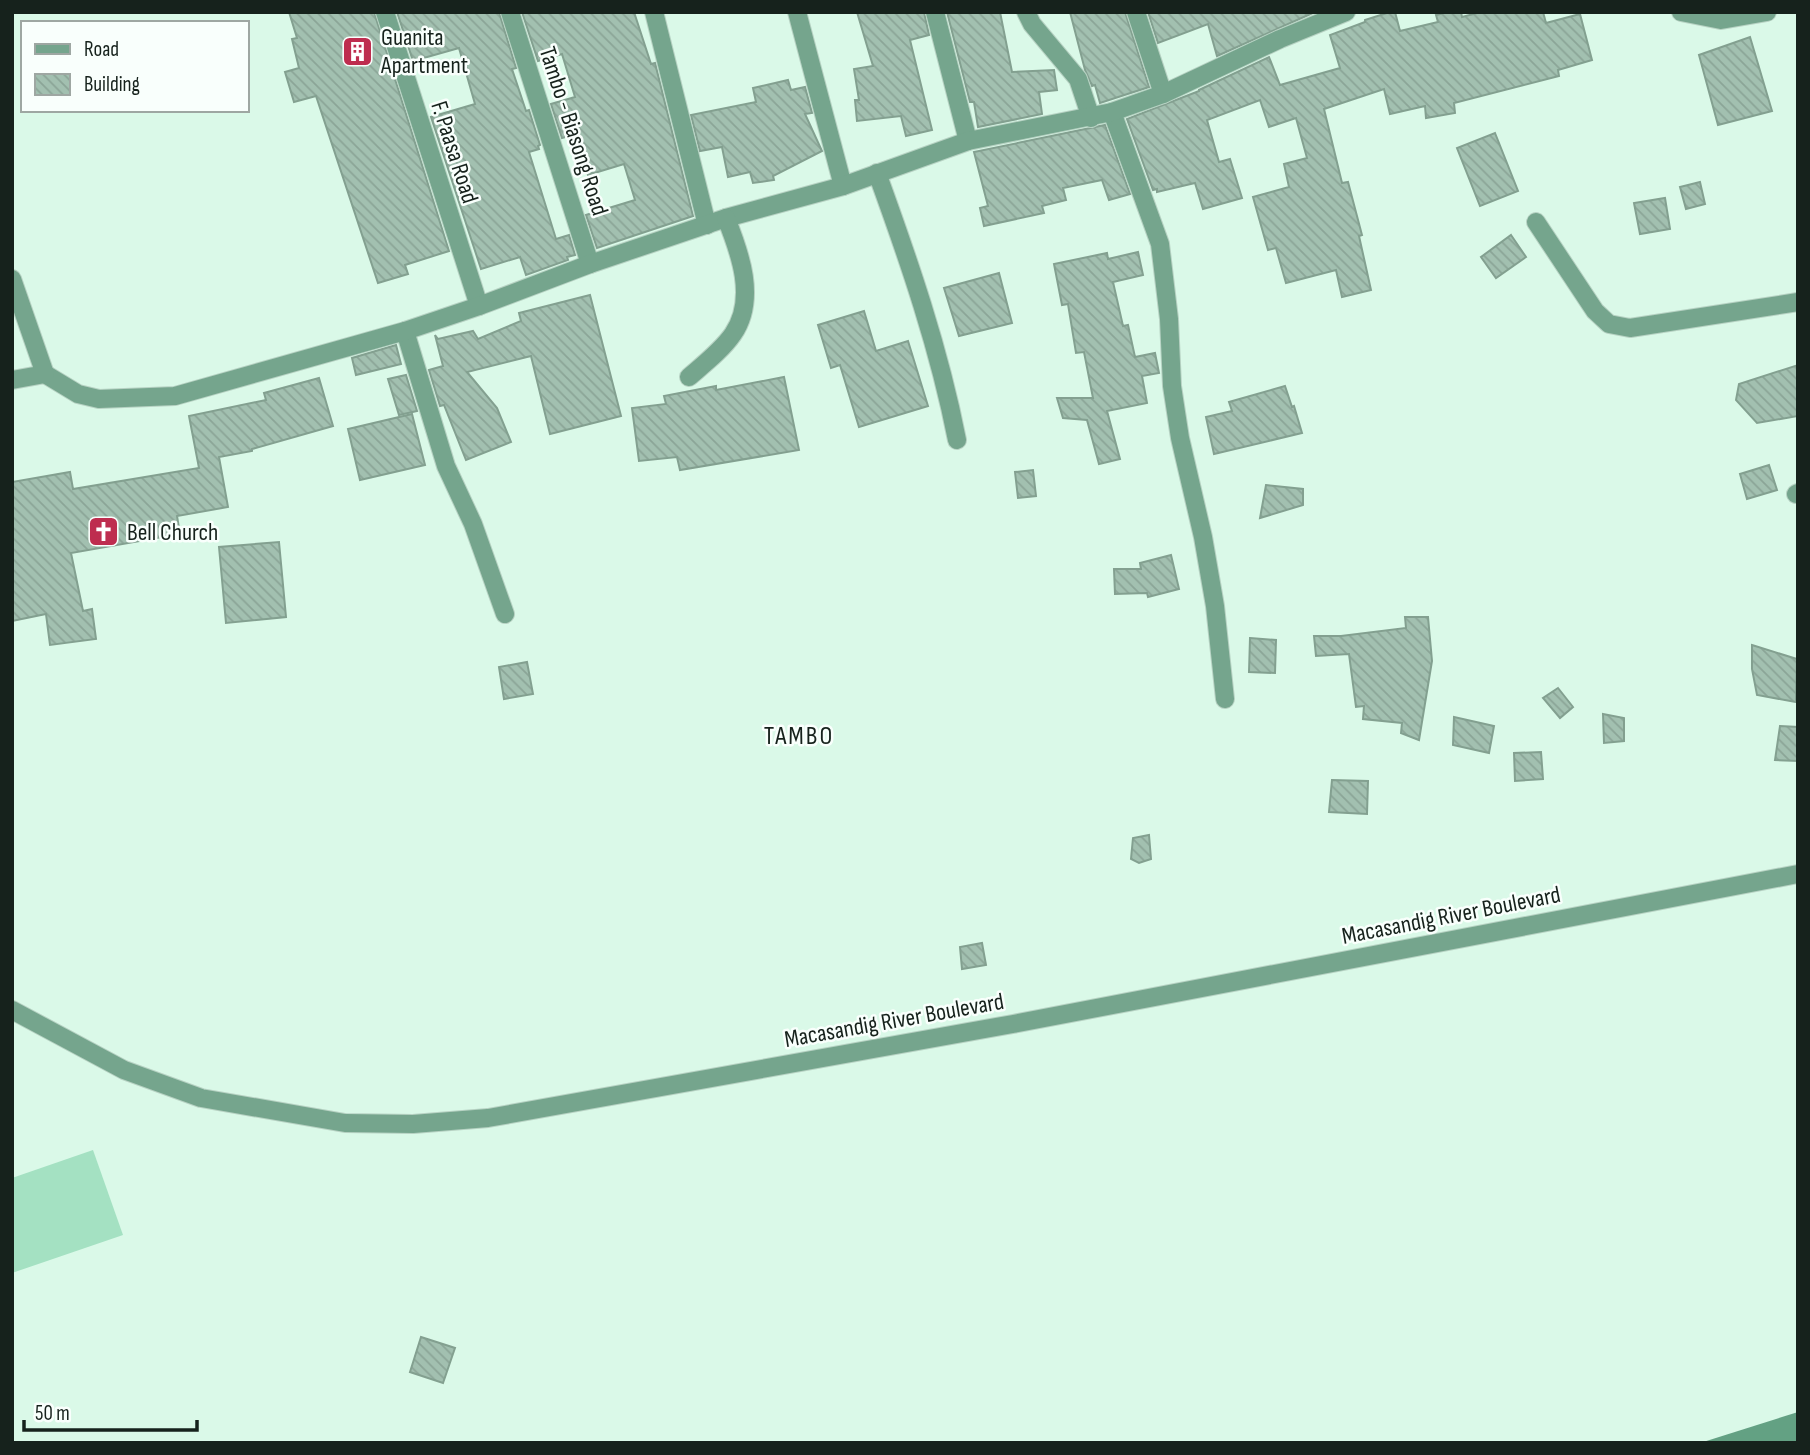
<svg xmlns="http://www.w3.org/2000/svg" width="1810" height="1455" font-family="'Sofia Sans Condensed',sans-serif">
<style>
.garden{fill:#a4e1c2}
.water{fill:#63a183}
.building{fill:url(#building-back-hatch);stroke:#83a090;stroke-width:2}
.lines{fill:none;stroke-linecap:round;stroke-linejoin:round}
.minor-casing{stroke:#b7d2c3;stroke-width:20}
.tertiary-casing{stroke:#b7d2c3;stroke-width:20}
.minor{stroke:#75a58d;stroke-width:18}
.tertiary{stroke:#75a58d;stroke-width:18}
.labels{text-anchor:middle;stroke-width:5;stroke-linejoin:round;paint-order:stroke}
.poi-label{font-size:24px;fill:#16221c;stroke:#f9fffc;text-anchor:start}
.street-label{font-size:24px;fill:#16221c;stroke:#f9fffc}
.neighbourhood-label{font-size:26px;letter-spacing:2px;fill:#16221c;stroke:#f9fffc}
</style>
<defs>
<pattern id="building-back-hatch" width="6" height="6" patternUnits="userSpaceOnUse" patternTransform="scale(1.75)"><rect width="6" height="6" fill="#a2c0b0"/><path d="M-1 5l2 2M0 0l6 6M5-1l2 2" fill="none" stroke="#8ba597"/></pattern>
</defs>
<rect width="100%" height="100%" fill="#daf9e8"/>
<!-- garden -->
<polygon class="garden" points="93,1150 123,1235 12,1273 12,1178"/>
<!-- water -->
<polygon class="water" points="1798,1412 1798,1443 1700,1443"/>
<!-- building -->
<g class="building">
<polygon points="289,12 374,12 449,251 405,265 408,274 378,283 316,96 294,102 285,72 299,68 292,39 297,38"/>
<polygon points="397,12 499,12 516,68 512,69 526,111 529,110 540,145 538,146 539,149 529,152 556,239 569,235 575,255 567,257 568,260 526,275 520,257 481,269 431,117 475,104 459,48 413,61"/>
<polygon points="522,12 634,12 651,64 655,63 693,216 597,248 586,215 635,200 624,164 588,175 576,134 562,138 551,104 575,97 562,54 538,61"/>
<polygon points="857,12 924,12 929,35 910,40 932,130 906,136 901,116 857,121 855,100 859,100 854,69 873,66"/>
<polygon points="947,12 1000,12 1012,72 1054,70 1057,90 1039,92 1042,114 978,127 974,102 970,102"/>
<polygon points="1070,12 1125,12 1149,87 1100,103 1095,85 1092,86 1085,70"/>
<polygon points="1148,12 1315,12 1217,56 1208,24 1158,43"/>
<polygon points="1390,12 1395,12 1400,31 1438,22 1436,15 1448,12 1461,12 1462,17 1481,12 1543,12 1546,23 1580,14 1592,60 1558,70 1559,76 1454,103 1455,113 1426,118 1425,106 1390,114 1384,89 1324,109 1342,183 1348,182 1362,235 1359,236 1371,290 1342,297 1336,270 1286,283 1276,248 1268,250 1253,197 1289,187 1284,164 1307,158 1296,118 1269,127 1260,100 1207,120 1219,162 1230,159 1242,198 1203,209 1195,183 1157,192 1157,189 1153,190 1127,119 1199,91 1199,90 1269,57 1280,85 1340,68 1330,35 1365,22 1365,20"/>
<polygon points="1750,37 1772,111 1718,125 1699,55"/>
<polygon points="788,80 791,90 805,87 812,113 805,114 822,151 773,176 774,180 753,183 750,172 728,177 722,147 700,151 691,115 756,102 753,88"/>
<polygon points="1105,125 1130,194 1109,200 1102,180 1063,188 1066,200 1042,206 1044,213 984,226 980,208 988,206 974,152"/>
<polygon points="1495,133 1518,191 1480,206 1457,148"/>
<polygon points="1700,182 1705,204 1686,209 1680,187"/>
<polygon points="1665,198 1670,229 1640,234 1634,203"/>
<polygon points="1511,235 1526,257 1496,278 1481,257"/>
<polygon points="1138,252 1143,275 1113,282 1123,326 1128,325 1135,357 1155,353 1159,373 1142,376 1147,403 1107,411 1120,459 1099,464 1087,420 1063,418 1057,398 1093,398 1084,352 1076,353 1068,304 1062,305 1054,264 1107,253 1108,259"/>
<polygon points="999,273 1012,323 959,336 944,288"/>
<polygon points="590,295 621,416 550,434 531,356 467,372 497,408 511,442 466,460 444,405 440,406 429,370 443,366 435,335 438,339 473,331 478,339 521,321 519,313"/>
<polygon points="864,311 876,351 908,341 928,406 859,427 840,365 831,368 818,325"/>
<polygon points="396,345 401,364 356,375 352,358"/>
<polygon points="1798,365 1798,416 1757,423 1736,400 1739,384"/>
<polygon points="406,375 417,411 399,415 388,379"/>
<polygon points="784,377 799,450 680,470 677,457 639,461 632,408 666,404 664,396 716,386 716,390"/>
<polygon points="319,378 333,426 252,449 252,451 219,457 228,507 177,516 180,534 71,553 83,611 92,609 96,639 50,645 46,614 12,621 12,482 70,472 73,489 199,468 189,416 266,400 264,393"/>
<polygon points="1285,386 1292,407 1294,406 1302,433 1214,454 1206,417 1232,411 1229,402"/>
<polygon points="412,414 425,465 360,480 348,429"/>
<polygon points="1769,465 1777,490 1747,499 1740,474"/>
<polygon points="1033,470 1036,496 1018,498 1015,472"/>
<polygon points="1266,485 1303,489 1303,505 1260,518"/>
<polygon points="279,542 286,617 226,623 219,547"/>
<polygon points="1171,555 1179,589 1148,597 1147,593 1115,594 1114,569 1141,569 1140,563"/>
<polygon points="1405,617 1428,617 1432,661 1419,740 1401,733 1402,723 1363,719 1364,706 1356,707 1349,654 1316,656 1314,636 1341,636 1406,628"/>
<polygon points="1250,638 1276,640 1275,673 1249,672"/>
<polygon points="1752,645 1797,659 1796,702 1757,695 1752,669"/>
<polygon points="527,662 533,694 504,699 499,667"/>
<polygon points="1558,688 1573,707 1560,718 1543,698"/>
<polygon points="1603,714 1624,718 1624,741 1604,743"/>
<polygon points="1454,717 1494,726 1489,753 1453,745"/>
<polygon points="1780,726 1798,727 1798,761 1775,760"/>
<polygon points="1541,752 1543,779 1515,781 1514,753"/>
<polygon points="1332,780 1368,781 1367,814 1329,812"/>
<polygon points="1149,835 1151,859 1139,863 1131,859 1133,838"/>
<polygon points="982,943 986,965 962,969 960,947"/>
<polygon points="421,1337 455,1348 443,1383 410,1372"/>
</g>
<g class="lines">
<defs>
<g id="minor">
<polyline points="385,12 479,306"/>
<polyline points="510,12 590,264"/>
<polyline points="654,12 707,225"/>
<polyline points="797,12 843,186"/>
<polyline points="935,12 968,141"/>
<polyline points="1026,12 1032,24 1078,79 1091,118"/>
<polyline points="1136,12 1163,94"/>
<polyline points="1681,12 1721,20 1767,12"/>
<polyline points="1112,112 1160,244 1169,319 1172,386 1180,438 1203,537 1215,606 1225,699"/>
<path d="M877 173C909 261 939 348 957 440"/>
<polyline points="1536,222 1595,311 1609,324 1630,328 1798,302"/>
<polyline points="405,331 446,466 473,524 505,614"/>
<polyline points="45,374 78,394 99,399 175,396 405,331 479,306 590,264 726,218 843,186 968,141 1112,112 1163,94 1280,39 1346,12"/>
<path d="M689 377C704 364 722 350 733 334 757 299 740 253 726 218"/>
<polyline points="1796,494 1798,493"/>
</g>
<g id="tertiary">
<polyline points="12,279 45,374 12,380"/>
<polyline points="12,1010 124,1070 201,1098 345,1123 413,1124 488,1118 1013,1024 1798,874"/>
</g>
</defs>
<!-- minor casing -->
<use href="#minor" class="minor-casing"/>
<!-- tertiary casing -->
<use href="#tertiary" class="tertiary-casing"/>
<!-- minor -->
<use href="#minor" class="minor"/>
<!-- tertiary -->
<use href="#tertiary" class="tertiary"/>
</g>
<!-- icons -->
<defs>
<symbol id="building-square" viewBox="-11 -11 22 22"><rect x="-9" y="-9" width="18" height="18" rx="4" fill="#be2d4f" stroke="#f9fffc"/><path d="M-4-6H4V6H1V3H-1V6H-4ZM-2.5-4.3h1.7v1.8h-1.7ZM.8-4.3h1.7v1.8H.8ZM-2.5-1h1.7V.8h-1.7ZM.8-1h1.7V.8H.8Z" fill="#fff"/></symbol>
<symbol id="church-square" viewBox="-11 -11 22 22"><rect x="-9" y="-9" width="18" height="18" rx="4" fill="#be2d4f" stroke="#f9fffc"/><path d="M-1.2-6h2.4v3.5h3.3v2.4h-3.3V6h-2.4V-.1h-3.3v-2.4h3.3Z" fill="#fff"/></symbol>
</defs>
<g fill-rule="evenodd">
<use href="#building-square" x="340" y="34" width="35" height="35"/>
<use href="#church-square" x="86" y="514" width="35" height="35"/>
</g>
<g class="labels">
<!-- poi labels -->
<g class="poi-label">
<text x="381" y="45">Guanita<tspan x="381" dy="28">Apartment</tspan></text>
<text x="127" y="540">Bell Church</text>
</g>
<!-- street labels -->
<g class="street-label">
<text transform="translate(574 131) rotate(72)" y="8">Tambo - Biasong Road</text>
<text transform="translate(455 152) rotate(72)" y="8">F. Paasa Road</text>
<text transform="translate(1451 915) rotate(-11)" y="8">Macasandig River Boulevard</text>
<text transform="translate(894 1020) rotate(-10)" y="8">Macasandig River Boulevard</text>
</g>
<!-- neighbourhood labels -->
<g class="neighbourhood-label">
<text x="799" y="744">TAMBO</text>
</g>
</g>
<!-- border -->
<rect width="1810" height="1455" fill="none" stroke="#16221c" stroke-width="28"/>
<!-- legend -->
<rect x="21" y="21" width="228" height="91" fill="#f9fffc" stroke="#9ea7a2" stroke-width="2"/>
<rect x="35" y="44" width="35" height="10" fill="#75a58d" stroke="#9ea7a2" stroke-width="2"/>
<text x="84" y="56" font-size="21" fill="#16221c">Road</text>
<rect x="35" y="74" width="35" height="21" fill="url(#building-back-hatch)" stroke="#9ea7a2" stroke-width="2"/>
<text x="84" y="91" font-size="21" fill="#16221c">Building</text>
<!-- scale -->
<path d="M24 1420v10h173v-10" fill="none" stroke="#16221c" stroke-width="3.5"/>
<text x="35" y="1420" font-size="21" fill="#16221c" stroke="#f9fffc" stroke-width="5" paint-order="stroke">50 m</text>
</svg>
